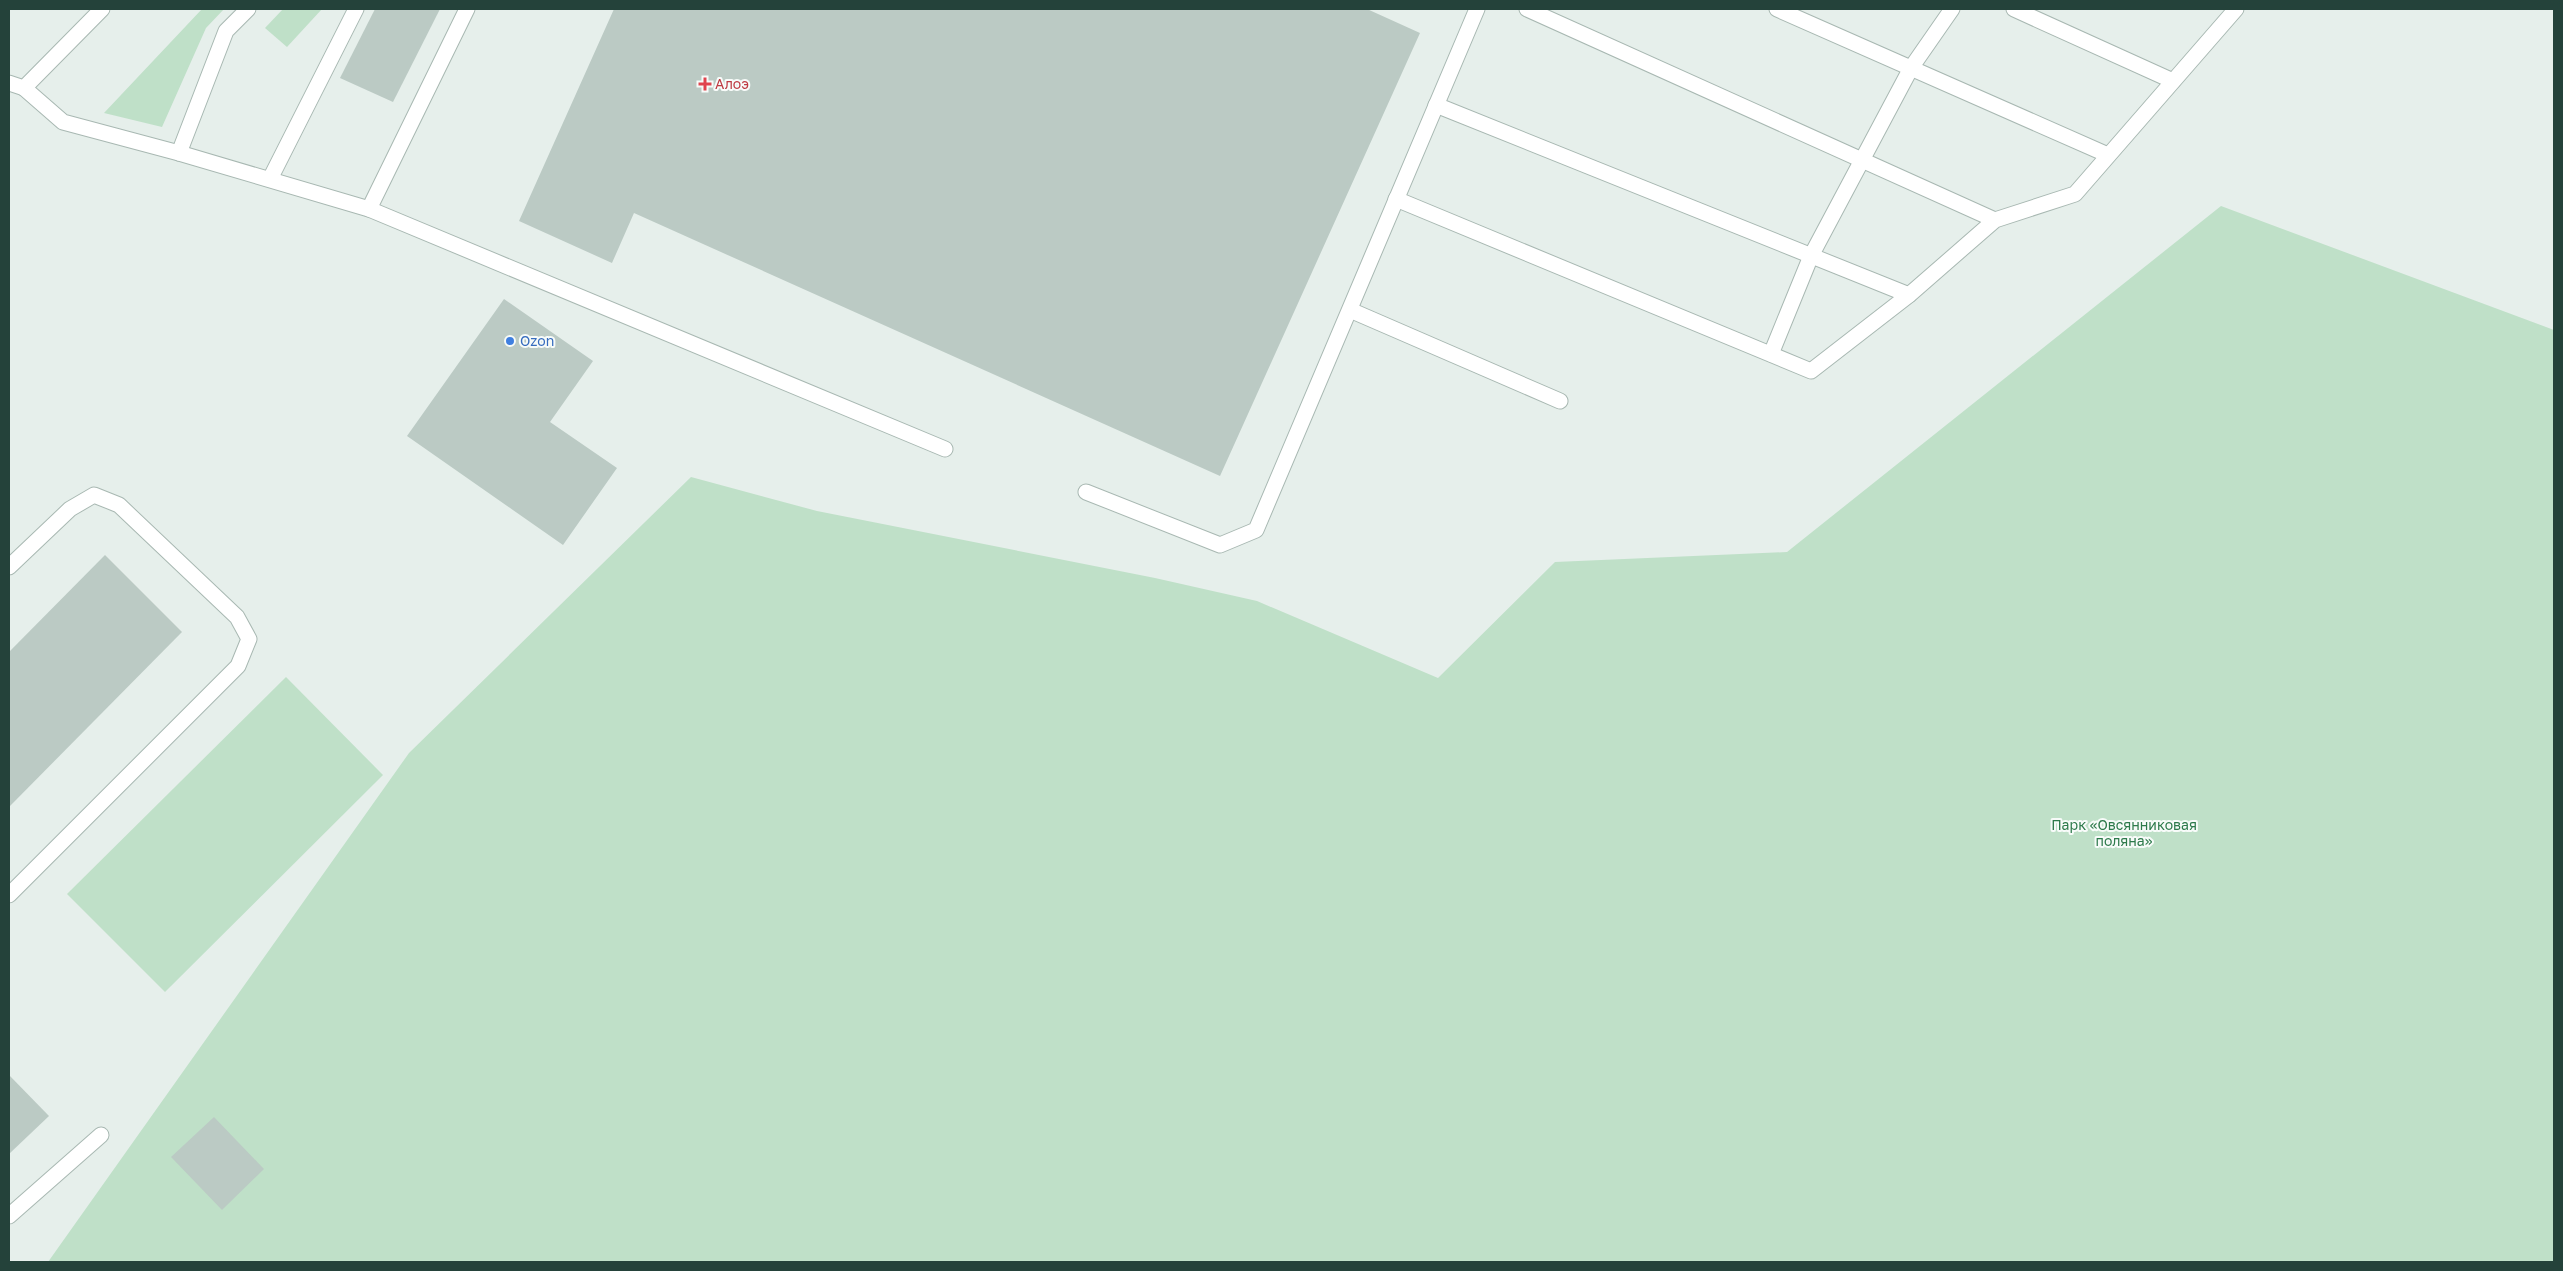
<svg xmlns="http://www.w3.org/2000/svg" width="2563" height="1271" font-family="'Golos Text',sans-serif">
<style>
.green{fill:#bfe0c8}
.building{fill:#bbcac4}
.lines{fill:none;stroke-linecap:round;stroke-linejoin:round}
.service-casing{stroke:#a8b8b2;stroke-width:17}
.minor-casing{stroke:#a8b8b2;stroke-width:17}
.service{stroke:#fff;stroke-width:15}
.minor{stroke:#fff;stroke-width:15}
.health-dot{fill:#e0444e;stroke:#f7fbf9;stroke-width:2}
.shop-dot{fill:#3f7fe0;stroke:#f7fbf9;stroke-width:2}
.labels{text-anchor:middle;stroke-width:4;stroke-linejoin:round;paint-order:stroke}
.health-label{font-size:14px;fill:#be3a42;stroke:#f7fbf9;text-anchor:start}
.shop-label{font-size:14px;fill:#366cbe;stroke:#f7fbf9;text-anchor:start}
.park-label{font-size:14px;fill:#2d7a4b;stroke:#f7fbf9}
</style>
<rect width="100%" height="100%" fill="#e6efeb"/>
<!-- green -->
<g class="green">
<polygon points="202,9 224,9 206,28 162,127 104,113"/>
<polygon points="283,9 322,9 287,47 265,28"/>
<polygon points="2221,206 2554,330 2554,1262 48,1262 409,753 691,477 817,511 1155,578 1257,601 1438,678 1555,562 1787,552"/>
<polygon points="286,677 383,775 165,992 67,894"/>
</g>
<!-- building -->
<g class="building">
<polygon points="375,9 440,9 393,102 340,78"/>
<polygon points="614,9 1367,9 1420,33 1220,476 634,213 612,263 519,221"/>
<polygon points="504,299 593,361 550,422 617,468 563,545 407,436"/>
<polygon points="105,555 182,632 9,807 9,652"/>
<polygon points="9,1075 49,1116 9,1154"/>
<polygon points="214,1117 264,1169 222,1210 171,1157"/>
</g>
<g class="lines">
<defs>
<g id="service">
<polyline points="1527,9 1995,220"/>
<polyline points="1777,9 2108,155"/>
<polyline points="2014,9 2173,81"/>
<polyline points="9,83 24,88 102,9"/>
<polyline points="24,88 63,122 179,153 369,209 467,9"/>
<polyline points="1436,105 1909,295"/>
<polyline points="179,153 226,31 248,9"/>
<polyline points="270,179 356,9"/>
<polyline points="1396,199 1811,371 1909,295 1995,220 2075,194 2236,9"/>
<polyline points="369,209 945,449"/>
<polyline points="1350,310 1560,401"/>
<polyline points="1771,354 1811,256 1911,68 1952,9"/>
<polyline points="1086,492 1220,545 1256,530 1477,9"/>
<polyline points="9,567 70,509 94,495 119,505 237,617 249,639 238,666 9,895"/>
</g>
<polyline id="minor" points="9,1216 101,1135"/>
</defs>
<!-- service casing -->
<use href="#service" class="service-casing"/>
<!-- minor casing -->
<use href="#minor" class="minor-casing"/>
<!-- service -->
<use href="#service" class="service"/>
<!-- minor -->
<use href="#minor" class="minor"/>
</g>
<!-- markers -->
<path class="health-dot" d="M702.5 76.5h5v5h5v5h-5v5h-5v-5h-5v-5h5z"/>
<circle class="shop-dot" cx="510" cy="341" r="5"/>
<g class="labels">
<!-- health labels -->
<g class="health-label">
<text x="715" y="89">Алоэ</text>
</g>
<!-- shop labels -->
<g class="shop-label">
<text x="520" y="346">Ozon</text>
</g>
<!-- park labels -->
<g class="park-label">
<text x="2124" y="830">Парк «Овсянниковая<tspan x="2124" dy="16">поляна»</tspan></text>
</g>
</g>
<!-- border -->
<rect width="2563" height="1271" fill="none" stroke="#24423a" stroke-width="20"/>
</svg>
